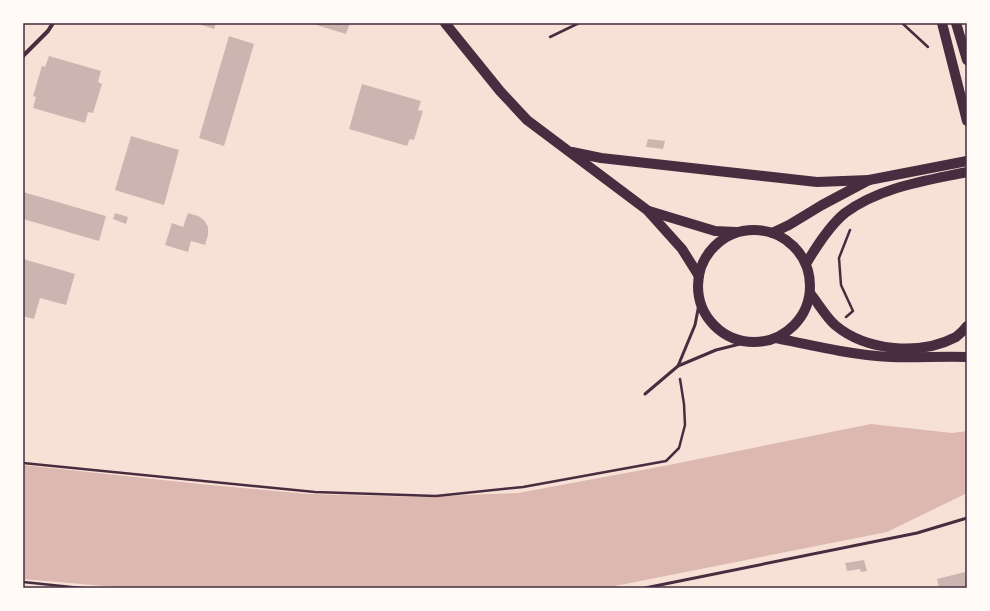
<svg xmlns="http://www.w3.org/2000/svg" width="990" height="611" font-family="Ubuntu,sans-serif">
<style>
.water{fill:#dcb8b0}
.building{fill:#ccb4b1}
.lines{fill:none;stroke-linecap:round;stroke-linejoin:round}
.path{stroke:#4a2c40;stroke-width:2.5}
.service{stroke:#4a2c40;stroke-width:3}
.minor{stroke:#4a2c40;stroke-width:4}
.primary{stroke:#4a2c40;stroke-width:10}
.neatline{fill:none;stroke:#4a2c40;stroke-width:1.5}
</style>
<rect width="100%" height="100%" fill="#f7e1d7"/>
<!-- water -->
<polygon class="water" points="871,424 952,433 967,431 967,493 887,532 605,588 127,588 23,579 23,465 200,484 307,494 419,497 518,493 669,465"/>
<!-- building -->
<g class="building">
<polygon points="196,23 216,23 214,29"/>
<polygon points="310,23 350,23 346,34"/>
<polygon points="229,36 254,44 224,146 199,138"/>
<polygon points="49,56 101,71 98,82 102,84 93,113 88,112 85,123 33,108 36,97 33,96 42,66 45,67"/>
<polygon points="362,84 421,101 418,110 423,111 414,140 410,139 407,146 349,129"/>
<polygon points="131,136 179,150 164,205 115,190"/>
<polygon points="648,139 665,141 663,149 646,147"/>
<polygon points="23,192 106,216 99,241 23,219"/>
<polygon points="115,213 128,217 126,224 113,219"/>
<polygon points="188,213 198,216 204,220 208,227 208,235 205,245 191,241 188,252 165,245 172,223 183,227"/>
<polygon points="23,259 75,274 66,305 40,298 34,319 23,316"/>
<polygon points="864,560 867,571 861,572 860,569 847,571 845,563"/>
<polygon points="965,572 967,588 939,588 937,579"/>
</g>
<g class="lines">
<!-- path -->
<g class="path">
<polyline points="902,23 928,47"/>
<polyline points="550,37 579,23"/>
<polyline points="846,317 853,311 841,285 839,258 850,230"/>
<polyline points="23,463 315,492 436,496 523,487 666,461 679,448 685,425 684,404 680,379"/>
<polyline points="23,582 81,588"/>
</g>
<!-- service -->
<g class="service">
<polyline points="678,366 695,325 700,299"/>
<polyline points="645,394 678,366 716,350 748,342"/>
<polyline points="645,588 917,533 967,518"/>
</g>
<!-- minor -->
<polyline class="minor" points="23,56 48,31 53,23"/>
<!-- primary -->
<g class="primary">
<polyline points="445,23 500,91 527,120 647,210 682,249 699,276"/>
<polyline points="942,23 967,121"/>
<polyline points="956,23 967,60"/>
<polyline points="572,152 601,158 817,182 869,180"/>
<polyline points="649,211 715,231 736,232"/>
<circle cx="754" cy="286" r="56"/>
<polyline points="772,233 789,225 822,205 869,180 967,161"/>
<path d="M806 264C816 247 829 226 845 213 880 187 925 181 967 172"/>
<path d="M810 293C818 303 826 317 835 325 866 351 920 356 956 337 960 334 964 330 967 326"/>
<path d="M776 338C814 346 852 355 891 357 916 358 942 356 967 357"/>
</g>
</g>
<!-- border -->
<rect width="990" height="611" fill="none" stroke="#fffaf5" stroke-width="48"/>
<rect x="24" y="24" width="942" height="563" class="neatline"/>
</svg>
